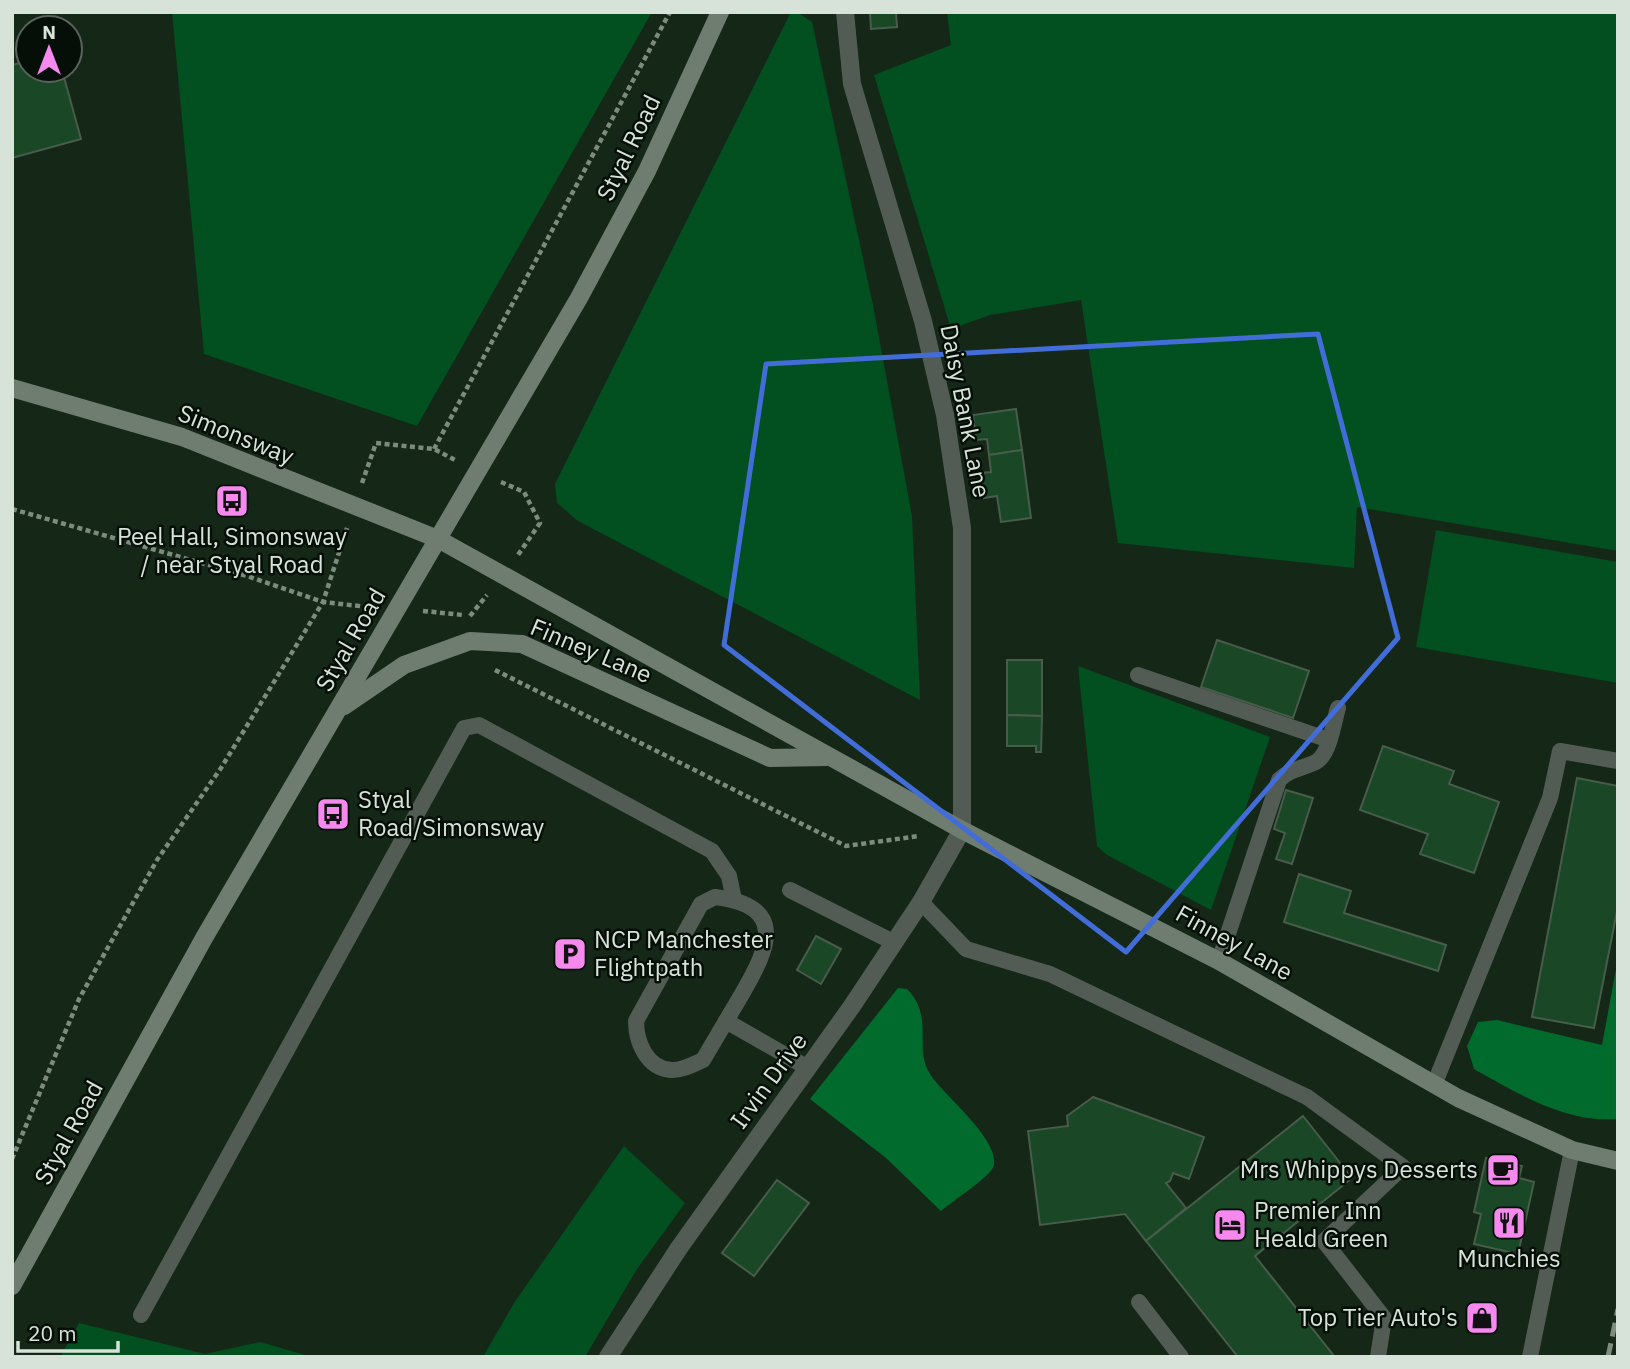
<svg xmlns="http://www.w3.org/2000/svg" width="1630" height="1369" font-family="'IBM Plex Sans',sans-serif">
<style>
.green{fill:#024f1f}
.forest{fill:#016a2d}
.building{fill:#1a4726;stroke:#475c4b;stroke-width:2}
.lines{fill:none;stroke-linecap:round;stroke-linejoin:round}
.path{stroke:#7c8b7e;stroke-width:4.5;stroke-dasharray:5 3.5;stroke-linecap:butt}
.lane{stroke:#535c54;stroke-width:16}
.street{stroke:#535c54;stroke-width:18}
.secondary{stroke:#6e7d70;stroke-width:18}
.rail{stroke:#7e8d80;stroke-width:5;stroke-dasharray:14 7;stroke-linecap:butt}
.marked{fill:none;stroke:#426cd8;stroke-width:5;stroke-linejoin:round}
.labels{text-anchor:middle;stroke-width:5;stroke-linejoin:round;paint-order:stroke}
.street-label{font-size:24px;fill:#d7e3d8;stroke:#060e08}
.poi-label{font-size:24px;fill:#d7e3d8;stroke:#060e08;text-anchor:start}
</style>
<rect width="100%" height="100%" fill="#152818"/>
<!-- green -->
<g class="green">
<polygon points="172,12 652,12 417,426 204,354"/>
<polygon points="791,12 797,12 812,22 873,305 912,516 920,700 578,521 557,503 555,484"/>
<polygon points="947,12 1618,12 1618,551 1357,507 1354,568 1118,543 1081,300 990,315 951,329 874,75 951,45"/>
<polygon points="1436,530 1618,562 1618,683 1416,647"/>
<polygon points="1078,666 1270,737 1211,910 1107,855 1097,846"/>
<polygon points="624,1146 685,1203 637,1269 585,1357 483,1357 514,1303"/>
<polygon points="79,1323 205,1354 260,1342 312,1357 60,1357"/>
</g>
<!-- forest -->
<g class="forest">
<path d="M1618 958V1119C1565 1123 1519 1094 1474 1069L1467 1046 1478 1022 1497 1020 1602 1045Z"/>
<path d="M898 988 907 989C935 1017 913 1048 930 1074 944 1096 998 1137 994 1165 992 1176 952 1201 941 1211L886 1158 810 1099Z"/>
</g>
<!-- building -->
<g class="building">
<polygon points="870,12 896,12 897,27 871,29"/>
<polygon points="28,61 28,70 62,70 81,139 12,158 12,65"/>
<polygon points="1016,409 1022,450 989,455 987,439 976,440 973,415"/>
<polygon points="1022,450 1031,518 1001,522 997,496 984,498 980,473 991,472 989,455"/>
<polygon points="1217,640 1309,671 1293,718 1201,687"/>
<polygon points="1007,660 1042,660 1042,716 1007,715"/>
<polygon points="1007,715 1042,716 1041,752 1036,752 1036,746 1007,746"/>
<polygon points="1383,746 1454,771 1449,784 1499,802 1474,873 1420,854 1428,834 1360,810"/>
<polygon points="1577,778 1618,786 1618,906 1594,1028 1532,1017"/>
<polygon points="1286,790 1313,798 1292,864 1276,859 1285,833 1274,829"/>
<polygon points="1299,874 1351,891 1344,913 1446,945 1438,971 1284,922"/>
<polygon points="816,936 841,949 821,984 797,970"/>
<polygon points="1093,1097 1204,1137 1189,1179 1173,1173 1170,1181 1166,1183 1186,1208 1146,1241 1125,1214 1040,1225 1028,1131 1068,1126 1067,1116"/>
<polygon points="1303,1116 1352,1178 1255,1256 1334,1356 1238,1357 1146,1241"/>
<polygon points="1486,1158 1522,1166 1519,1178 1534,1182 1518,1254 1474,1244 1481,1214 1474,1212"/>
<polygon points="777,1180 809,1203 754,1276 722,1253"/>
</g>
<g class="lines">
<!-- path -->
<g class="path">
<polyline points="434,449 670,12"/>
<polyline points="501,482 524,492 540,523 518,555"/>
<polyline points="362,483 376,443 434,449 455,460"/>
<polyline points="12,509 247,576 323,602 368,607"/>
<polyline points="423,611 463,615"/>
<polyline points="470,616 487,595"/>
<polyline points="495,670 846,846 919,836"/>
<polyline points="12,1159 79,999 157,860 221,768 323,602 347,528"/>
</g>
<!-- lane -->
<g class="lane">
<polyline points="1138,675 1329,740"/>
<polyline points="790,890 893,942"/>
<path d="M715 897C789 906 768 949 742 994 729 1016 716 1038 703 1060 694 1064 681 1071 671 1070 646 1068 636 1041 636 1021L701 904Z"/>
<polyline points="921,902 966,949 1050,974 1307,1097 1403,1167 1324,1241 1384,1318 1378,1357"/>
<path d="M1219 961 1279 780C1290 769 1300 769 1314 763 1330 756 1333 724 1338 708"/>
<polyline points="726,1021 808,1068"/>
<polyline points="1434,1085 1550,798 1560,751 1618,761"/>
<polyline points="1139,1302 1181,1357"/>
<polyline points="141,1315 464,728 479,725 712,851 729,876 734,900"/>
<polyline points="1530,1357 1572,1150"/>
</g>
<!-- street -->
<polyline class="street" points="608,1357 679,1248 852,1006 921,902 962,830 962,528 945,415 923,321 852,84 845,12"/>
<!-- secondary -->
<g class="secondary">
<polyline points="12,388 182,437 438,539 962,830 1219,961 1458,1098 1572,1150 1618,1161"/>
<polyline points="344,706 404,665 470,641 522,644 770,758 827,757"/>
<polyline points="12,1286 204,938 579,298 647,171 720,12"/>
</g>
<!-- rail -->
<polyline class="rail" points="1608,1357 1618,1309"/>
</g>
<!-- marked area -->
<path class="marked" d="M1318 334 1398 638 1126 952 724 645 766 364Z"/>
<!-- icons -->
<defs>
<symbol id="bus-square" viewBox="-11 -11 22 22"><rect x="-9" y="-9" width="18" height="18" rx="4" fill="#f589ee" stroke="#060e08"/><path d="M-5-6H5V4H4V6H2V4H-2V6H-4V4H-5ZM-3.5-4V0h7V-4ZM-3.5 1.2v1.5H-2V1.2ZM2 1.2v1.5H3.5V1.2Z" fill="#111"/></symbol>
<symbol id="parking-square" viewBox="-11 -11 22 22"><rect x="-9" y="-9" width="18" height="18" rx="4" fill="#f589ee" stroke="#060e08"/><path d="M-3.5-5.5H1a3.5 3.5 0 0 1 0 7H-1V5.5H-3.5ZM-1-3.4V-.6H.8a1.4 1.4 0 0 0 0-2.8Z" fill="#111"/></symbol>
<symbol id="cafe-square" viewBox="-11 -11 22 22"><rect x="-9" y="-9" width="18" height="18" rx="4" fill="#f589ee" stroke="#060e08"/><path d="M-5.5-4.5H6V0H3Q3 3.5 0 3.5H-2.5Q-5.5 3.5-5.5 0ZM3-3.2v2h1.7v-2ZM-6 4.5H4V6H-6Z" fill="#111"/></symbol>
<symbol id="restaurant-square" viewBox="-11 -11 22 22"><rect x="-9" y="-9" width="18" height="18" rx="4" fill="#f589ee" stroke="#060e08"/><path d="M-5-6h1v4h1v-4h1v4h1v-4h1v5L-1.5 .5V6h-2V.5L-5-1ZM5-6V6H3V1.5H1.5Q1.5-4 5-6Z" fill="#111"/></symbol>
<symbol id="hotel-square" viewBox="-11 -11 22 22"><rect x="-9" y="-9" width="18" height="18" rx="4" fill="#f589ee" stroke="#060e08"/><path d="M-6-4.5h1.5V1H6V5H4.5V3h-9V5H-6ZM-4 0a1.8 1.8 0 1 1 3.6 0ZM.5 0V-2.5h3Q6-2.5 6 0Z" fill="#111"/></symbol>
<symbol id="shop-square" viewBox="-11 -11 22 22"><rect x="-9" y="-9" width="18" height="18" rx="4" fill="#f589ee" stroke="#060e08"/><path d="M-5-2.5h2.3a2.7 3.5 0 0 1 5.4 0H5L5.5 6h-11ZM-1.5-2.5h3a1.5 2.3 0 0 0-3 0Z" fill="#111"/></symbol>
</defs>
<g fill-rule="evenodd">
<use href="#bus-square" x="213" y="482" width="38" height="38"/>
<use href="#bus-square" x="314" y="795" width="38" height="38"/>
<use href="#parking-square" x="551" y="935" width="38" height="38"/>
<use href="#cafe-square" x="1484" y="1151" width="38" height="38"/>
<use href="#restaurant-square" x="1490" y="1204" width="38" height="38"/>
<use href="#hotel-square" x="1211" y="1206" width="38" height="38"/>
<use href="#shop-square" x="1463" y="1299" width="38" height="38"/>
</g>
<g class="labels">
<!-- street labels -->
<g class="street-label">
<text transform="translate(629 148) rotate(-64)" y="8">Styal Road</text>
<text transform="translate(965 411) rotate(79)" y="8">Daisy Bank Lane</text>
<text transform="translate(236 435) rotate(22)" y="8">Simonsway</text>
<text transform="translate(351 640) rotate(-60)" y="8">Styal Road</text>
<text transform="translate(591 651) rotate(23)" y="8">Finney Lane</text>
<text transform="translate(1234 943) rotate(29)" y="8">Finney Lane</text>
<text transform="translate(769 1081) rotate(-54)" y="8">Irvin Drive</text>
<text transform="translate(69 1133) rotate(-61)" y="8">Styal Road</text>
</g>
<!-- poi labels -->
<g class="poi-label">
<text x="232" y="545" text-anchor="middle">Peel Hall, Simonsway<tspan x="232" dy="28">/ near Styal Road</tspan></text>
<text x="358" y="808">Styal<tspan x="358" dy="28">Road/Simonsway</tspan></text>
<text x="594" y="948">NCP Manchester<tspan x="594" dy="28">Flightpath</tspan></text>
<text x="1478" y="1178" text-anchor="end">Mrs Whippys Desserts</text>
<text x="1254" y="1219">Premier Inn<tspan x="1254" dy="28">Heald Green</tspan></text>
<text x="1509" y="1267" text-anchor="middle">Munchies</text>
<text x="1458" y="1326" text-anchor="end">Top Tier Auto's</text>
</g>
</g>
<!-- border -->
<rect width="1630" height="1369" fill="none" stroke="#d7e3d8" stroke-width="28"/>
<!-- north arrow -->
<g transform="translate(49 49)"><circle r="33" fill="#060e08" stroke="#5a635b" stroke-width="2"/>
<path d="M0-5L12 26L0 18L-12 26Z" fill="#f589ee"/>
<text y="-10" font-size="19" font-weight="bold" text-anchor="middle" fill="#d7e3d8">N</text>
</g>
<!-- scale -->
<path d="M18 1341v10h100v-10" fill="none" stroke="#d7e3d8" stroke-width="3.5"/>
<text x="28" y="1341" font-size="21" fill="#d7e3d8" stroke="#060e08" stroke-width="5" paint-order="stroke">20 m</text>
</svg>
